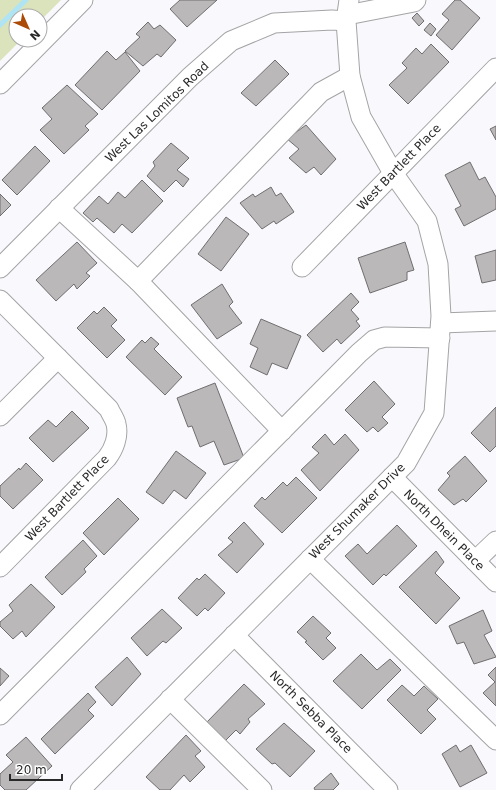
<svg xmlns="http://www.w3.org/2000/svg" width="496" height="790" font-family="'DejaVu Sans',sans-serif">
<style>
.green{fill:#dae3bb}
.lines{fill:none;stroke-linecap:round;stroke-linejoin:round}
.stream{stroke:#afe4f5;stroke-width:5}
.building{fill:#bbb8b9;stroke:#706d6f}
.minor-casing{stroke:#a4a4a6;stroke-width:21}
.minor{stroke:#fff;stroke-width:19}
.labels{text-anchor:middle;stroke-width:3;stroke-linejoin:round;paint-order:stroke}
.street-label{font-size:12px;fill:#29292a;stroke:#fff}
</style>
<rect width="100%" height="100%" fill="#f9f8fc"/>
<!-- green -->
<polygon class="green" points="0,0 61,0 40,21 40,16 16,16 16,40 21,40 0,61"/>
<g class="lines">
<!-- stream -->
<polyline class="stream" points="0,25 26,0"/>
</g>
<!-- building -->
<g class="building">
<polygon points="180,0 217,0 187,27 170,9"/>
<polygon points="455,0 460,0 480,18 452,50 436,35 449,20 442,14"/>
<polygon points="417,13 424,21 419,26 412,18"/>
<polygon points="148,22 154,29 160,25 176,40 161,57 157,54 143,66 125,51 140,37 136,34"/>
<polygon points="430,23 436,29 431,36 424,30"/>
<polygon points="431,44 449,62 408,104 389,85 407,68 402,63 416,48 422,54"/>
<polygon points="107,51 116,60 125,52 140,71 102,110 75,85"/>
<polygon points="275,60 289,74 256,106 241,93"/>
<polygon points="67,85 98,114 85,126 89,130 64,154 40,130 52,119 42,108"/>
<polygon points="306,125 336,159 321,175 314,167 306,173 289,158 299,149 286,138 292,130 295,133"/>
<polygon points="496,126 496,140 490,129"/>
<polygon points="171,143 189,158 177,170 189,179 183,187 176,180 164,192 147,176 155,166 153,162"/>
<polygon points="35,146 50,161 17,195 2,180"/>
<polygon points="470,162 479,180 485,177 496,197 496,209 464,226 455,209 461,206 445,175"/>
<polygon points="142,180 163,201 132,233 122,224 114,233 97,218 93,222 83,213 99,196 108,204 118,192 125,198"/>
<polygon points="271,187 276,196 281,193 294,212 276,224 274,221 262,229 240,203 253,194 255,197"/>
<polygon points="0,194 11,205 0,216"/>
<polygon points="226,217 249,234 221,271 198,254"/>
<polygon points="77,242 97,263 86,273 90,276 77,289 74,284 56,301 36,280"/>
<polygon points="405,242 414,270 407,272 407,280 370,293 358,258"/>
<polygon points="496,250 496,280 482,283 475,256"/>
<polygon points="222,284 233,302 229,306 242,323 217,339 191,305"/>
<polygon points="351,293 359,302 351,310 359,319 356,321 360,326 341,344 337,339 323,352 307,335"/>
<polygon points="104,307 117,320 111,326 125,340 107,358 77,328 94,311 97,314"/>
<polygon points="261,319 301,336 287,369 272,363 267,375 250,367 258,348 250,344"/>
<polygon points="151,337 159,344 154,349 182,377 165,395 126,357 142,340 145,343"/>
<polygon points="374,381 395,404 382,417 388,423 378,432 373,427 367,432 345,410"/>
<polygon points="215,383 244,458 224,465 214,441 200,447 192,426 188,427 177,398"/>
<polygon points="496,407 496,446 490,452 471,433"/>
<polygon points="72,411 89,428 53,462 29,438 48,420 56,427"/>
<polygon points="325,434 334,445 345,434 359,450 320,491 301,470 319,453 312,447"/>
<polygon points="176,451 206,473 186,499 174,490 163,504 146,492"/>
<polygon points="465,456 487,481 466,502 463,499 454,505 438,490 450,476 447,473"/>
<polygon points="26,463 43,480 13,509 0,496 0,486 19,468 20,470"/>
<polygon points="296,477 317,498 282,533 254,506 262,497 265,500 283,482 287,486"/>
<polygon points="118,498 139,519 104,555 83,533"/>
<polygon points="244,522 264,544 237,573 218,555 233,542 228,538"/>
<polygon points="397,525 417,546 386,576 384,574 373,585 345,556 358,544 367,554"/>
<polygon points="83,540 97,556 84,569 86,572 62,595 45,577"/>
<polygon points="436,551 444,562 435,573 460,598 436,624 399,587"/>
<polygon points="205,574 225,593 208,611 205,608 197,616 178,598 197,578 199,580"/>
<polygon points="31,584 55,607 26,637 22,631 13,639 0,626 0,622 13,611 9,605"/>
<polygon points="162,609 182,628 166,643 163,641 147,656 131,638"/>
<polygon points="483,610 492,631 484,635 496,657 474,664 464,642 457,644 449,626"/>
<polygon points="313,616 331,633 326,638 336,648 323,660 305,642 307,641 297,632"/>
<polygon points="361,654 377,670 390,659 401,670 362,709 333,681"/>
<polygon points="127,657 141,674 112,706 95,687"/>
<polygon points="496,667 496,706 483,693 495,682 488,675"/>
<polygon points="0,668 9,676 0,686"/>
<polygon points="244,684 265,704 248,719 250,722 240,734 236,730 224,742 206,723"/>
<polygon points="402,685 414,696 424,686 438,699 427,710 436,719 421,734 387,700"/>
<polygon points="88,693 96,702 88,710 94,716 55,754 41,739"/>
<polygon points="284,723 315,751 290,777 275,763 272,764 256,749"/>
<polygon points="186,735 201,751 195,756 205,767 190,782 184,775 170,790 160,790 146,777"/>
<polygon points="26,737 52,766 26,790 5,790 0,785 0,774 13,762 6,755"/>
<polygon points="456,745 460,752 471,745 487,773 460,787 442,754"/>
<polygon points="331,773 339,784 333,790 315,790 314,788"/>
</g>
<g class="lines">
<defs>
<g id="minor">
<polyline points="347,15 414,2 416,0"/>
<polyline points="0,84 83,0"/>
<polyline points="59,208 138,281 321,92 350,76"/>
<polyline points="302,267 496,68"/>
<polyline points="0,268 190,77 231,41 274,23 332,20 346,21"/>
<polyline points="138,281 282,431"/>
<path d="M0 300 109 409C111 414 115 419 116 424 119 436 114 449 107 458L0 567"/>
<polyline points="441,323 496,321"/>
<polyline points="0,416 58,358"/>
<polyline points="392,477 496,582"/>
<polyline points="310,559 496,740"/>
<polyline points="475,561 496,541"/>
<polyline points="234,635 388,790"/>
<polyline points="170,699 262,790"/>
<polyline points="0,715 359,353 374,340 385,337 440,338"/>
<polyline points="80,790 406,463 434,413 441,316 438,264 427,221 393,173 361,117 350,76 346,21 349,0"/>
</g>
</defs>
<!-- minor casing -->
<use href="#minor" class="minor-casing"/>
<!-- minor -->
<use href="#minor" class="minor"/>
</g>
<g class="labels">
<!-- street labels -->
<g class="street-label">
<text transform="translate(157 112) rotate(-44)" y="4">West Las Lomitos Road</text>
<text transform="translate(399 167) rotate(-46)" y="4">West Bartlett Place</text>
<text transform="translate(67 498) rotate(-46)" y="4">West Bartlett Place</text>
<text transform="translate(357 511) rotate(-45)" y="4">West Shumaker Drive</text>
<text transform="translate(444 530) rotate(45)" y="4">North Dhein Place</text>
<text transform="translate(311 712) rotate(45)" y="4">North Sebba Place</text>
</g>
</g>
<!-- north arrow -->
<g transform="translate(28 28) rotate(135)"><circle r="19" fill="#ffffff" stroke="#a9a9aa"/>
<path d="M0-3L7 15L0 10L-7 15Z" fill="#ac4b07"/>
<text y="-6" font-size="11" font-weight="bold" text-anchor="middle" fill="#29292a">N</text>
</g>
<!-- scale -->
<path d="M10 774v6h52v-6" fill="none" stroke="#29292a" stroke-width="2"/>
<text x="16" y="774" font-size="12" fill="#29292a" stroke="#ffffff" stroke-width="3" paint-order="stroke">20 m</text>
</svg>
